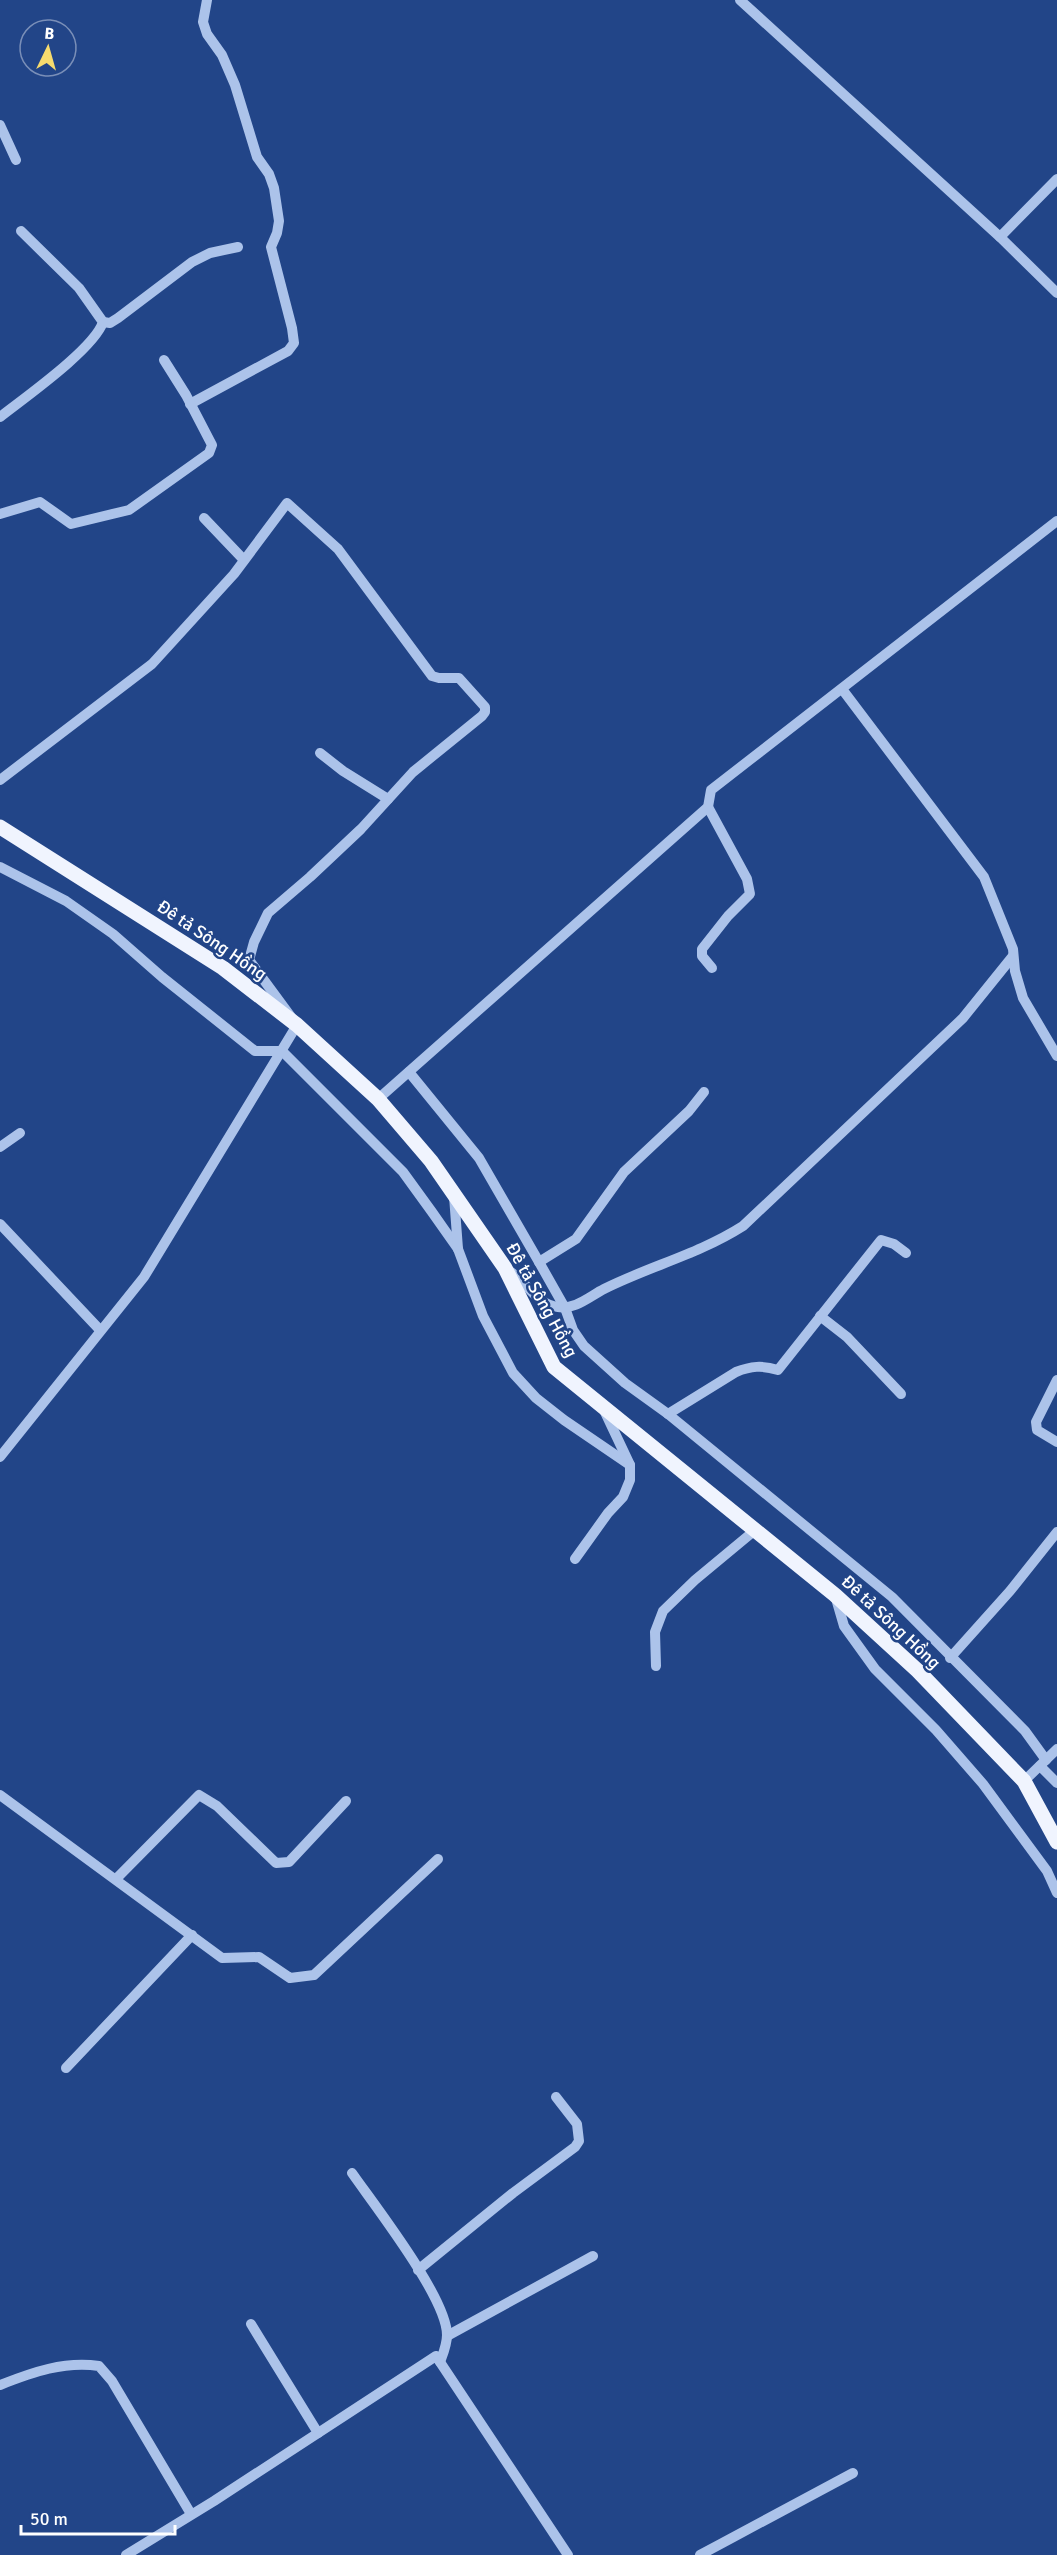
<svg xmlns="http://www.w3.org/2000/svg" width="1057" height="2555" font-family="Signika,sans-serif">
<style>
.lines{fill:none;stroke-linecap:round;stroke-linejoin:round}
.minor{stroke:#acc3ea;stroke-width:10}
.major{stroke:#f0f4fe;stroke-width:15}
.labels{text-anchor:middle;stroke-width:5;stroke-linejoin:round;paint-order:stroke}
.street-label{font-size:18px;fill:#fff;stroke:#224588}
</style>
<rect width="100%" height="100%" fill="#224588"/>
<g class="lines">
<!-- minor -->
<g class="minor">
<polyline points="740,0 1000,237"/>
<polyline points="0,125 16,160"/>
<polyline points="1057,179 1000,237 1057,293"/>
<polyline points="103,322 110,323 118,318 192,262 210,253 238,247"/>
<polyline points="190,404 288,351 294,343 292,328 271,247 277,233 279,221 274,188 269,174 257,157 235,85 222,55 207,34 203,22 207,0"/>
<path d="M0 417C24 398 94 349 103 322L79 288 21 231"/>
<polyline points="0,514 40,502 71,524 129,510 209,453 212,445 186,395 164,360"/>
<polyline points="204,518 244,560"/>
<polyline points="842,689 984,877 1013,949 1015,971 1023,998 1057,1056"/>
<polyline points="320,753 343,771 388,799"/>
<polyline points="0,780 152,664 234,574 287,503 338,549 432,676 439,678 459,678 485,707 485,712 482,716 413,772 361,829 310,877 268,913 254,942 249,960 297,1025 144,1277 0,1457"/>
<polyline points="708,807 747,879 750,894 728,916 702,949 702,956 712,968"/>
<polyline points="0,867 66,901 113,934 162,977 255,1051 282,1051 403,1172 432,1212 458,1249 483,1316 513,1373 536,1398 564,1420 630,1465"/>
<polyline points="409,1072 479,1158 539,1262 565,1308 573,1330 584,1346 625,1383 668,1414 892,1597 1025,1731 1046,1760"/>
<polyline points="378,1099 708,807 711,790 1057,521"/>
<polyline points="0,1147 20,1133"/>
<polyline points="454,1196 458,1249"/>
<polyline points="0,1224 100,1330"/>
<polyline points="539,1262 576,1239 624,1172 689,1111 704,1092"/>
<path d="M508 1270C527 1281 535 1304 558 1307 575 1310 590 1296 604 1289 650 1266 699 1254 743 1226L963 1018 1013 956"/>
<polyline points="820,1316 847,1337 901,1394"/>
<polyline points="1057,1380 1036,1422 1037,1430 1057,1442"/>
<path d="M668 1414 736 1372C751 1366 762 1365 778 1370L881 1240 894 1244 906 1253"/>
<polyline points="575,1559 608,1513 623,1497 630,1480 630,1465 604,1410"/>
<polyline points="835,1595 844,1626 875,1669 936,1730 983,1784 1047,1871 1057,1893"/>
<polyline points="950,1658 1010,1591 1057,1532"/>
<polyline points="656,1666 655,1632 663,1611 695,1580 754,1531"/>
<polyline points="1040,1766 1057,1783"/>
<polyline points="1024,1781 1057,1749"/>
<polyline points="0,1795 222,1958 259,1957 290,1978 314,1975 438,1859"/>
<polyline points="116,1879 199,1795 217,1806 276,1863 289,1862 346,1801"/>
<polyline points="66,2068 192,1935"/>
<path d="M352 2173C375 2206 447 2298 447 2335 447 2345 443 2354 440 2362"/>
<polyline points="418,2270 513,2193 575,2147 579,2141 577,2124 556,2097"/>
<polyline points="251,2324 318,2433"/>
<polyline points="447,2336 593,2256"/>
<path d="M0 2385C33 2372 64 2361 99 2366L112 2381 191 2514"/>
<polyline points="126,2555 214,2501 436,2356 568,2555"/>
<polyline points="700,2555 853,2473"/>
</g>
<!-- major -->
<polyline class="major" points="0,827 223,968 297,1025 378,1099 431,1161 505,1268 554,1367 835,1595 918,1671 1024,1781 1057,1842"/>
</g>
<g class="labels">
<!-- street labels -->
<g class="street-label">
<text transform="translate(212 940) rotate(34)" y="6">Đê tả Sông Hồng</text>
<text transform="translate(542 1300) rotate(61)" y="6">Đê tả Sông Hồng</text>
<text transform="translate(891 1622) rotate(43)" y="6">Đê tả Sông Hồng</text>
</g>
</g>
<!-- north arrow -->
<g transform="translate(48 48) rotate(5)"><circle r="28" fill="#224588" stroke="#7a8fb8" stroke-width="1.5"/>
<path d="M0-4.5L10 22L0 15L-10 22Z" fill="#f6db6e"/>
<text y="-9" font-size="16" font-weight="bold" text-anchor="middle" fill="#ffffff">B</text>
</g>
<!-- scale -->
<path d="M21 2525v9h154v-9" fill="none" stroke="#ffffff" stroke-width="3"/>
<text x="30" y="2525" font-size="18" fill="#ffffff" stroke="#224588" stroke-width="4.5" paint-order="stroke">50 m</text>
</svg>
